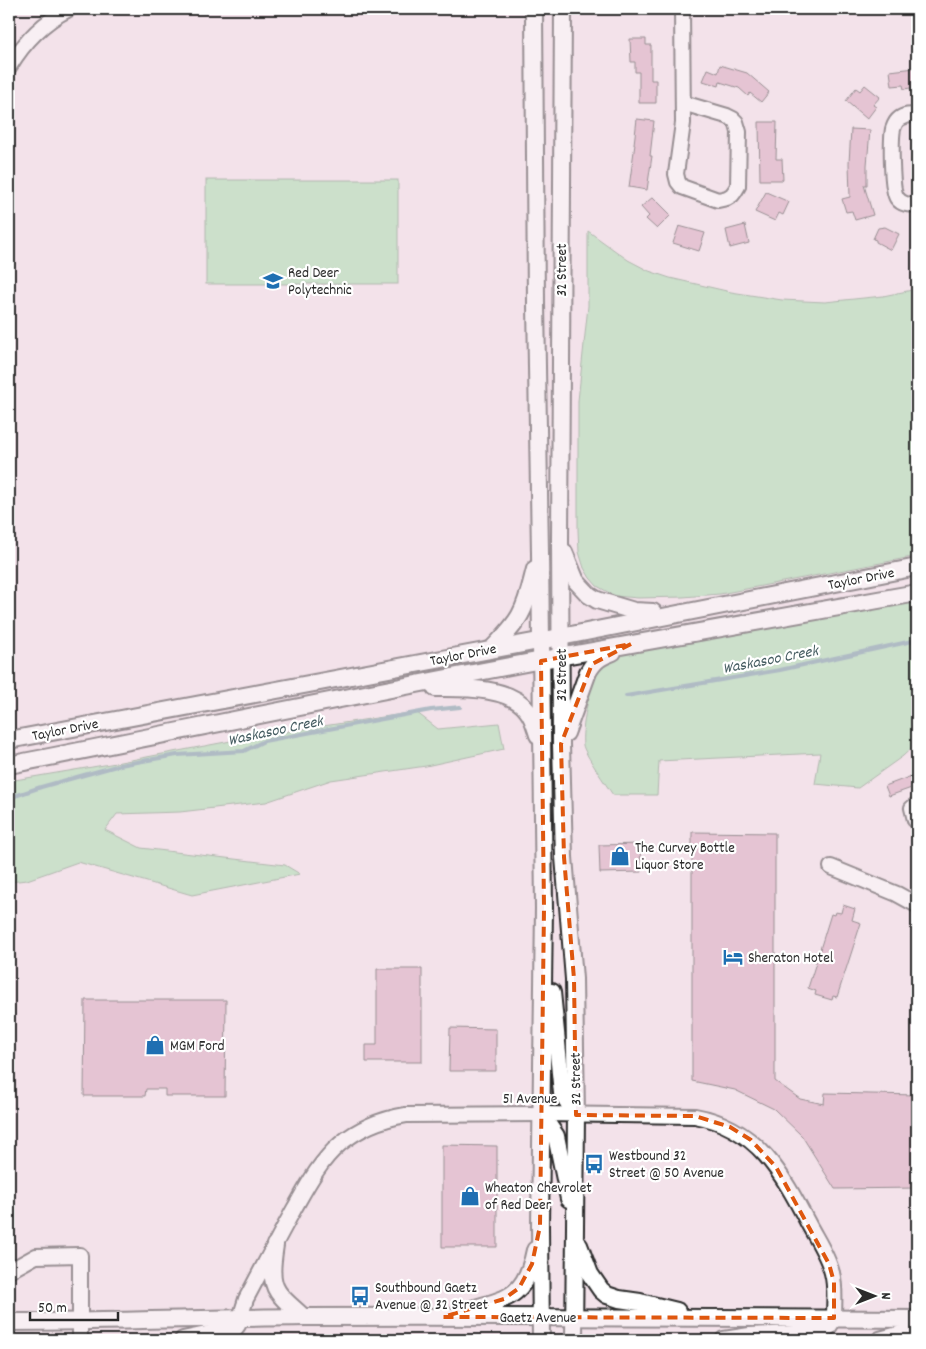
<svg xmlns="http://www.w3.org/2000/svg" width="926" height="1349" font-family="Dekko,sans-serif">
<style>
.green{fill:#9ddda7;stroke:#648469}
.lines{fill:none;stroke-linecap:round;stroke-linejoin:round}
.stream{stroke:#5f8c98;stroke-width:4}
.building{fill:#d6a0b8;stroke:#2b2b2b}
.minor-casing{stroke:#2b2b2b;stroke-width:18}
.major-casing{stroke:#2b2b2b;stroke-width:20}
.minor{stroke:#fff;stroke-width:14}
.major{stroke:#fff;stroke-width:16}
.marked{fill:none;stroke:#df570e;stroke-width:4;stroke-dasharray:10 6;stroke-linejoin:round}
.labels{text-anchor:middle;stroke-width:4.5;stroke-linejoin:round;paint-order:stroke}
.street-label{font-size:15px;fill:#2b2b2b;stroke:#fff}
.poi-label{font-size:15px;fill:#2b2b2b;stroke:#fff;text-anchor:start}
.water-label{font-size:16px;font-style:italic;fill:#455c61;stroke:#fff}
</style>
<rect width="100%" height="100%" fill="#f3e2ea"/>
<filter id="ink" filterUnits="userSpaceOnUse"><feTurbulence type="fractalNoise" baseFrequency=".02" numOctaves="2"/><feDisplacementMap in="SourceGraphic" scale="10" xChannelSelector="R" yChannelSelector="G"/><feConvolveMatrix kernelMatrix="1 2 1 2 8 2 1 2 1" color-interpolation-filters="sRGB"/></filter>
<g filter="url(#ink)">
<!-- green -->
<g class="green">
<rect x="206" y="180" width="192" height="104"/>
<polygon points="588,231 628,260 649,271 670,278 731,292 782,300 825,302 883,296 917,289 917,556 720,594 683,597 638,598 615,596 597,586 590,578 584,568 579,552 578,530 578,401 588,306"/>
<path d="M917 597V743L903 756 858 788 815 784 820 753 659 761 657 795H613C607 786 584 753 583 745 581 730 589 686 598 673 603 666 610 661 617 655Z"/>
<polygon points="416,712 438,729 499,723 504,749 426,766 331,780 266,802 180,812 117,814 105,830 141,848 285,865 300,874 192,895 78,862 27,880 9,882 9,781 110,764 257,736"/>
</g>
<g class="lines">
<!-- stream -->
<g class="stream">
<polyline points="626,696 780,670 917,640"/>
<polyline points="9,798 41,787 120,765 177,755 244,751 264,741 431,710 460,707"/>
</g>
</g>
<!-- building -->
<g class="building">
<polygon points="630,39 646,39 646,45 651,45 651,80 656,80 656,103 639,103 639,72 635,72 635,62 631,62"/>
<polygon points="720,65 747,73 769,92 761,102 750,93 748,96 739,88 720,82 719,86 703,81 708,69 718,73"/>
<polygon points="915,68 917,87 904,89 903,85 892,86 890,71"/>
<polygon points="865,85 880,97 873,105 876,107 867,119 846,101 856,88 860,91"/>
<polygon points="637,119 654,121 650,156 652,156 647,190 629,187 635,144 634,144"/>
<polygon points="759,122 777,122 776,159 782,159 783,180 760,180"/>
<polygon points="851,129 870,130 867,165 867,185 864,185 873,215 855,220 852,211 846,212 842,199 850,197 849,163"/>
<polygon points="766,192 789,202 783,215 779,213 775,221 755,212"/>
<polygon points="653,197 671,215 657,229 646,219 649,216 641,207"/>
<polygon points="745,225 749,243 730,248 726,230"/>
<polygon points="679,226 705,233 699,251 673,243"/>
<polygon points="885,227 899,234 891,250 876,242 876,240 873,239 878,228"/>
<polygon points="917,774 917,786 889,796 885,786"/>
<polygon points="692,832 775,833 775,1081 800,1099 824,1104 825,1093 917,1095 917,1188 835,1189 802,1136 774,1109 735,1090 692,1081"/>
<polygon points="640,844 641,872 600,873 599,845"/>
<polygon points="843,905 855,909 852,920 861,923 837,997 833,996 832,1000 815,995 816,991 808,988 831,914 834,915 835,912 841,913"/>
<polygon points="377,969 422,969 422,1062 366,1062 366,1045 377,1045"/>
<polygon points="85,1000 226,1000 225,1096 165,1096 165,1089 146,1089 145,1096 84,1096"/>
<polygon points="450,1028 496,1029 496,1071 449,1071"/>
<polygon points="442,1145 497,1146 497,1247 442,1247"/>
</g>
<g class="lines">
<defs>
<g id="minor">
<polyline points="682,9 683,123 676,174 678,182 682,187 718,200 727,198 732,195 735,191 738,186 739,132 736,122 733,119 727,116 683,103"/>
<path d="M9 67C24 42 43 22 69 9"/>
<path d="M917 115C911 115 904 115 899 119 896 121 894 126 893 129 891 139 891 190 897 198 902 205 909 205 917 204"/>
<polyline points="917,804 912,808 915,820 917,822"/>
<polyline points="831,867 897,894 917,905"/>
<polyline points="9,1271 36,1256 80,1255 80,1340"/>
<path d="M240 1318 246 1299C262 1269 278 1238 294 1209 307 1186 320 1161 340 1144 359 1128 382 1119 406 1115L541 1114 695 1116C757 1127 782 1173 809 1225 817 1240 828 1256 832 1273 836 1287 834 1303 834 1318"/>
</g>
<g id="major">
<polyline points="534,9 536,304 540,553 544,908 540,1226 541,1340"/>
<polyline points="563,9 560,540 561,744 564,857 574,979 576,1115 574,1340"/>
<polyline points="564,552 576,581 589,595 597,600 634,611 653,612"/>
<path d="M492 649C502 638 513 628 520 615 528 601 531 584 535 569"/>
<path d="M435 688C462 688 509 686 527 710 533 717 535 726 538 735"/>
<path d="M566 733 588 672C595 660 600 657 613 652"/>
<polyline points="9,740 576,634 917,567"/>
<path d="M9 765C187 730 364 693 542 660 667 638 792 616 917 593"/>
<polyline points="552,992 562,1093 576,1115"/>
<polyline points="541,1114 556,1136 569,1199"/>
<path d="M275 1245C273 1259 269 1279 278 1292 284 1301 295 1309 303 1317"/>
<polyline points="579,1245 590,1274 601,1290 607,1295 619,1299 640,1302 677,1311"/>
<path d="M461 1312C504 1299 525 1301 535 1250"/>
<path d="M9 1322C108 1322 207 1318 305 1317 509 1316 713 1318 917 1319"/>
<polyline points="183,1340 234,1329 237,1325 240,1318"/>
<polyline points="724,1340 750,1336 818,1333 828,1327 834,1318"/>
<polyline points="880,1340 902,1334 917,1333"/>
</g>
</defs>
<!-- minor casing -->
<use href="#minor" class="minor-casing"/>
<!-- major casing -->
<use href="#major" class="major-casing"/>
<!-- minor -->
<use href="#minor" class="minor"/>
<!-- major -->
<use href="#major" class="major"/>
</g>
</g>
<!-- marked area -->
<path d="M0 0H926V1349H0ZM631 644 592 664 561 744 564 857 574 979 576 1115 695 1116 730 1127 751 1140 776 1167 829 1264 834 1282V1318L443 1317 504 1299 519 1288 532 1264 540 1226 544 908 541 661Z" fill="#f3e2ea" fill-opacity=".55" fill-rule="evenodd"/>
<path class="marked" d="M631 644 592 664 561 744 564 857 574 979 576 1115 695 1116 730 1127 751 1140 776 1167 829 1264 834 1282V1318L443 1317 504 1299 519 1288 532 1264 540 1226 544 908 541 661Z"/>
<!-- icons -->
<defs>
<symbol id="university-bare" viewBox="-9 -9 18 18"><path d="M0-5L7-2L0 1L-7-2ZM-4 1L0 2.5L4 1V4Q0 6-4 4Z" fill="#1f6fb2" stroke="#fff" stroke-width="2.5" paint-order="stroke"/></symbol>
<symbol id="shop-bare" viewBox="-9 -9 18 18"><path d="M-5-2.5h2.3a2.7 3.5 0 0 1 5.4 0H5L5.5 6h-11ZM-1.5-2.5h3a1.5 2.3 0 0 0-3 0Z" fill="#1f6fb2" stroke="#fff" stroke-width="2.5" paint-order="stroke"/></symbol>
<symbol id="hotel-bare" viewBox="-9 -9 18 18"><path d="M-6-4.5h1.5V1H6V5H4.5V3h-9V5H-6ZM-4 0a1.8 1.8 0 1 1 3.6 0ZM.5 0V-2.5h3Q6-2.5 6 0Z" fill="#1f6fb2" stroke="#fff" stroke-width="2.5" paint-order="stroke"/></symbol>
<symbol id="bus-bare" viewBox="-9 -9 18 18"><path d="M-5-6H5V4H4V6H2V4H-2V6H-4V4H-5ZM-3.5-4V0h7V-4ZM-3.5 1.2v1.5H-2V1.2ZM2 1.2v1.5H3.5V1.2Z" fill="#1f6fb2" stroke="#fff" stroke-width="2.5" paint-order="stroke"/></symbol>
</defs>
<g fill-rule="evenodd">
<use href="#university-bare" x="259" y="267" width="28" height="28"/>
<use href="#shop-bare" x="606" y="842" width="28" height="28"/>
<use href="#hotel-bare" x="719" y="943" width="28" height="28"/>
<use href="#shop-bare" x="141" y="1031" width="28" height="28"/>
<use href="#bus-bare" x="580" y="1150" width="28" height="28"/>
<use href="#shop-bare" x="456" y="1182" width="28" height="28"/>
<use href="#bus-bare" x="346" y="1282" width="28" height="28"/>
</g>
<g class="labels">
<!-- street labels -->
<g class="street-label">
<text transform="translate(561 270) rotate(-90)" y="5">32 Street</text>
<text transform="translate(861 578) rotate(-11)" y="5">Taylor Drive</text>
<text transform="translate(463 654) rotate(-11)" y="5">Taylor Drive</text>
<text transform="translate(561 675) rotate(-90)" y="5">32 Street</text>
<text transform="translate(65 729) rotate(-11)" y="5">Taylor Drive</text>
<text transform="translate(575 1079) rotate(-91)" y="5">32 Street</text>
<text x="530" y="1103">51 Avenue</text>
<text x="538" y="1322">Gaetz Avenue</text>
</g>
<!-- poi labels -->
<g class="poi-label">
<text x="288" y="277">Red Deer<tspan x="288" dy="17">Polytechnic</tspan></text>
<text x="635" y="852">The Curvey Bottle<tspan x="635" dy="17">Liquor Store</tspan></text>
<text x="748" y="962">Sheraton Hotel</text>
<text x="170" y="1050">MGM Ford</text>
<text x="609" y="1160">Westbound 32<tspan x="609" dy="17">Street @ 50 Avenue</tspan></text>
<text x="485" y="1192">Wheaton Chevrolet<tspan x="485" dy="17">of Red Deer</tspan></text>
<text x="375" y="1292">Southbound Gaetz<tspan x="375" dy="17">Avenue @ 32 Street</tspan></text>
</g>
<!-- water labels -->
<g class="water-label">
<text transform="translate(770 658) rotate(-11)" y="6">Waskasoo Creek</text>
<text transform="translate(275 729) rotate(-12)" y="6">Waskasoo Creek</text>
</g>
</g>
<!-- margin -->
<rect width="926" height="1349" fill="none" stroke="#fff" stroke-width="30"/>
<rect x="15" y="15" width="896" height="1319" fill="none" stroke="#2b2b2b" stroke-width="2" filter="url(#ink)"/>
<!-- north arrow -->
<g transform="translate(874 1296) rotate(90)" stroke="#ffffff" stroke-width="4" paint-order="stroke">
<path d="M0-4L9 19L0 12L-9 19Z" fill="#2b2b2b"/>
<text y="-8" font-size="14" font-weight="bold" text-anchor="middle" fill="#2b2b2b">N</text>
</g>
<!-- scale -->
<path d="M30 1312v8h88v-8" fill="none" stroke="#2b2b2b" stroke-width="2.5"/>
<text x="38" y="1312" font-size="15" fill="#2b2b2b" stroke="#ffffff" stroke-width="4" paint-order="stroke">50 m</text>
</svg>
